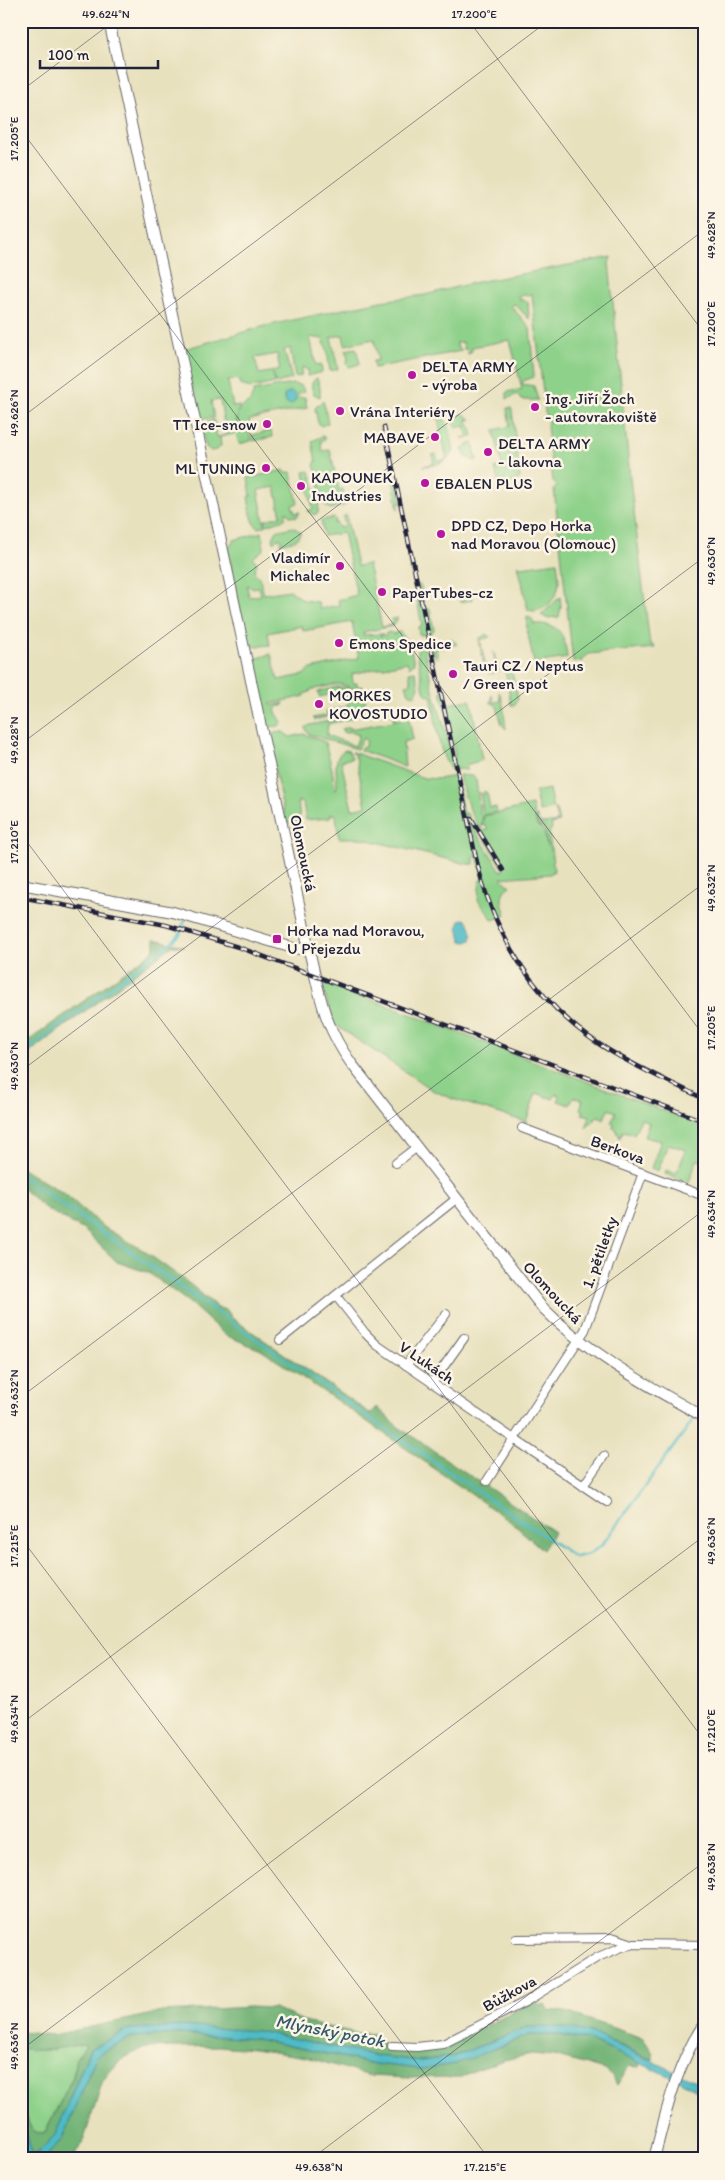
<svg xmlns="http://www.w3.org/2000/svg" width="725" height="2180" font-family="Itim,sans-serif">
<style>
.green{fill:#8ed18a;stroke:#587a62;fill-rule:evenodd}
.forest{fill:#72b376;stroke:#4a6a58}
.water{fill:#4dbbc6;stroke:#386e80}
.lines{fill:none;stroke-linecap:round;stroke-linejoin:round}
.stream{stroke:#4dbbc6;stroke-width:2.5}
.minor-casing{stroke:#676569;stroke-width:10}
.tertiary-casing{stroke:#676569;stroke-width:12}
.minor{stroke:#fff;stroke-width:8}
.tertiary{stroke:#fff;stroke-width:10}
.rail-casing{stroke:#22223b;stroke-width:4.5}
.rail{stroke:#fcf5e5;stroke-width:2.5;stroke-dasharray:8;stroke-linecap:butt}
.ticks{fill:none;stroke:#22223b;stroke-width:1;stroke-opacity:0.45}
.poi-dot{fill:#b5179e;stroke:#fcf5e5;stroke-width:2}
.labels{text-anchor:middle;stroke-width:5;stroke-linejoin:round;paint-order:stroke}
.poi-label{font-size:16px;fill:#22223b;stroke:#fcf5e5;text-anchor:start}
.street-label{font-size:16px;fill:#22223b;stroke:#fcf5e5}
.water-label{font-size:18px;font-style:italic;fill:#31586c;stroke:#fcf5e5}
.neatline{fill:none;stroke:#22223b;stroke-width:2}
.ticks-label{font-size:12px;text-anchor:middle;fill:#22223b}
</style>
<rect width="100%" height="100%" fill="#fcf5e5"/>
<filter id="ink" filterUnits="userSpaceOnUse"><feTurbulence type="fractalNoise" baseFrequency=".02" numOctaves="2"/><feDisplacementMap in="SourceGraphic" scale="10" xChannelSelector="R" yChannelSelector="G"/><feConvolveMatrix kernelMatrix="1 2 1 2 8 2 1 2 1" color-interpolation-filters="sRGB"/></filter>
<filter id="wash" filterUnits="userSpaceOnUse"><feTurbulence type="fractalNoise" baseFrequency=".0096" numOctaves="4" result="noise"/><feDisplacementMap in="SourceGraphic" scale="20" xChannelSelector="R" yChannelSelector="G"/><feGaussianBlur stdDeviation="1.12" result="paint"/><feColorMatrix in="noise" values="0 0 0 0 0 0 0 0 0 0 0 0 0 0 0 0 0 1.4 0 .05"/><feComposite in="paint" operator="in"/></filter>
<g filter="url(#wash)">
<rect width="100%" height="100%" fill="#e8e1be"/>
<!-- green -->
<g class="green">
<path d="M612 257 609 262 631 487 649 637 650 644 654 646 655 648 588 654 583 658V661L573 662 554 489 557 486 553 482 547 426 548 421 545 412 532 294 519 296V299L528 302 529 319 515 304 511 306 530 328 534 377 523 381 522 384 534 386 538 400H521L517 394 507 399V392L522 389 510 340 472 347V351L469 354 467 353H470L469 350 464 349 463 342 457 343V348H460L461 351 374 368 373 361 378 360 374 339 345 345 343 335 331 337 338 369 330 371 327 350 323 339 310 337 316 366 321 365 322 372 307 376 308 370 302 367 301 376 295 377 290 348 284 350 292 379 276 383 273 373 275 383 251 388 240 385 239 379 228 381 233 407 240 406 238 413 241 408 250 402 254 391 292 384 302 386 304 392 297 394 301 398 305 397 307 408 249 420 251 431 236 432 238 415 234 434 220 437 221 446 216 450 211 451 206 447 200 424 214 420 217 437 226 435 220 400 211 401 214 418 199 419 184 349 265 326 381 301 425 295 472 283ZM277 354 280 370 259 374 255 358Z"/>
<polygon points="356,348 360,364 349,367 346,364 348,359 346,350"/>
<path d="M317 378 320 388V397L314 394C311 388 310 382 317 378Z"/>
<polygon points="323,400 328,423 321,426 318,423 315,408"/>
<polygon points="507,408 511,408 512,410 520,478 514,481 508,487 500,488 495,468 502,466 494,430 510,426"/>
<path d="M430 411 441 413 449 427 454 451C445 463 436 466 423 466L434 463 432 455 436 454 438 461 447 459 439 424 440 418H430Z"/>
<path d="M464 414 471 419 469 421 467 418V425H470L473 437 462 438 468 437 465 426 455 428C453 420 457 416 464 414Z"/>
<polygon points="249,431 251,441 239,444 236,433"/>
<polygon points="271,431 273,437 253,441 252,435"/>
<polygon points="323,436 325,439 321,441 322,451 330,450 339,490 343,489 344,494 339,495 341,502 347,501 346,505 330,509 324,504 319,484 321,484 319,475 317,475 314,464 316,462 312,441"/>
<polygon points="473,443 477,460 475,461 466,457 462,449 465,446"/>
<path d="M284 470 285 473 291 472 298 503 292 505 295 513 300 512 297 517 290 516 286 511 285 519 266 525 265 520 281 516 275 487 258 490 265 526 258 528C251 522 250 507 248 497L251 496 248 478Z"/>
<polygon points="310,471 319,502 318,513 314,515 307,511 313,509 304,472"/>
<polygon points="392,474 393,477 397,477 402,505 399,501 398,509"/>
<path d="M346 515 357 566 368 564 382 627 392 625 391 619 398 618 393 626 364 632 363 635 381 634 380 637 382 636V633L384 636 386 635V633L390 632 394 635V633L400 632 410 645 414 663 409 667 407 662 352 674 353 683H357L358 687 362 686 363 690 338 684 310 690V692L304 694 305 696 270 704 272 706 284 703 283 706H278L275 711 282 722 279 726 266 727 252 664 255 659 271 654 278 680 303 675 311 669 359 658 352 622 303 631 302 626 268 633 270 645 252 647 247 642 228 550 234 540 262 532 264 549 253 558 257 563 254 572 259 577 264 594 290 590 303 600 318 602 320 609 339 605 338 600 357 595 343 533 324 536 321 520 335 518 336 521 333 523H337L339 528 345 526 343 517ZM248 585 251 588 259 587 261 595 249 597 247 586Z"/>
<polygon points="293,527 301,532 296,540 280,544 282,539 276,539 274,542 273,538 276,531"/>
<polygon points="408,554 415,583 421,586 424,609 430,609 434,630 429,634 421,635 419,634 418,627 422,626"/>
<path d="M557 562C558 569 559 576 559 582 558 598 544 615 528 610L518 565 521 567Z"/>
<polygon points="466,591 470,593 472,600 460,602 460,593"/>
<polygon points="560,597 561,606 559,617 546,618 541,615"/>
<path d="M527 616 532 619 534 624C560 623 565 635 567 658L534 663 527 630Z"/>
<polygon points="486,634 490,637 480,640 487,672 497,670 493,651 499,671 490,674 485,671 479,639"/>
<path d="M452 639 457 644 436 649 438 658 434 655 430 644 434 665 432 666 427 648H424L433 690 454 759 455 755 441 691H445L448 704 469 700 471 701 482 760 466 765 467 770 457 769 456 771 451 770C436 749 437 720 431 696L427 695 424 691 417 652 418 648 423 644Z"/>
<polygon points="505,668 511,668 518,699 514,705 511,705"/>
<polygon points="415,671 419,687 415,696 409,693 406,685 411,683 409,672"/>
<polygon points="337,687 348,688 365,695 365,705 362,709 351,712 350,708 350,712 314,720 315,719 313,718 327,715 326,711 348,706 345,691 319,697 318,692"/>
<path d="M499 692C504 699 504 719 506 729L502 725 497 706 490 702 492 701V695L493 702 500 701Z"/>
<polygon points="393,708 396,720 409,719 413,739 403,742 405,767 360,750 362,747 364,748 367,741 363,738 357,749 309,734 305,728 310,725 353,716 353,718 328,724 327,735 355,746 359,735 348,731 347,733 343,732 342,729 350,727 350,729 394,721 392,710 381,712 381,711"/>
<path d="M277 732H283L290 737 304 734 325 742 332 769 335 790 337 787C337 775 332 756 345 750L349 751 352 758 341 761 352 809 366 806 356 758 352 752 424 778 438 779 456 776 466 829 464 813H467L474 829 501 871 504 870C485 839 466 811 459 775L472 776 476 779 480 813 483 812 480 792 483 796 484 791 487 793 490 808 496 807 497 812 483 815 481 828 483 831 487 830 486 825 482 826 484 816 497 813 498 814V813L532 805 537 826 543 829 547 846 545 828 537 825 536 816H537L539 823 544 824 557 822 555 809 556 808 559 822 551 825 552 828 549 833 554 871 550 874 501 878 510 886C498 893 502 904 506 915L493 920 478 900 480 880 483 879 477 856 474 857V864H467L360 838H339L336 815 331 814 330 818 306 820 303 803 298 801 300 821 286 823 268 737Z"/>
<polygon points="549,789 553,809 539,812 535,792"/>
<polygon points="320,980 704,1126 704,1162 697,1160 689,1182 665,1174 666,1170 676,1174 686,1150 668,1144 658,1171 651,1168 661,1141 644,1137 649,1123 641,1119 634,1134 623,1131 620,1138 616,1129 613,1128 614,1124 611,1123 616,1112 608,1109 604,1119 598,1116 586,1128 590,1116 582,1114 584,1111 580,1109 583,1100 573,1097 570,1105 558,1101 560,1096 556,1094 553,1099 536,1093 526,1122 453,1099 432,1090 334,1024"/>
<polygon points="84,2043 86,2048 76,2058 73,2077 48,2126 45,2132 40,2133 35,2132 30,2127 21,2110 21,2048 47,2050"/>
</g>
<!-- forest -->
<g class="forest">
<polygon points="154,939 184,946 172,946 21,1059 21,1046 152,952 155,945"/>
<polygon points="21,1168 65,1194 102,1226 143,1250 191,1285 218,1308 227,1310 232,1318 371,1414 377,1407 397,1426 554,1532 543,1550 511,1522 336,1400 261,1350 225,1335 191,1304 149,1273 117,1262 84,1230 46,1209 21,1187"/>
<path d="M535 2001 540 2006 545 2005 548 2010 566 2012 643 2038 653 2053V2060L590 2032 527 2027 454 2056 421 2061 376 2056 258 2031 130 2029 90 2049 55 2135 38 2154 32 2153C27 2139 21 2125 21 2110 29 2118 29 2137 45 2132L73 2077 76 2058 86 2046 84 2044C64 2047 41 2054 21 2048V2032L53 2035 162 2012 249 2007 274 2008 308 2023 357 2033 375 2034 387 2049 406 2052 444 2047Z"/>
<polygon points="179,2034 257,2039 375,2064 421,2069 495,2049 529,2035 558,2035 588,2040 640,2063 639,2067 629,2066 617,2085 613,2077 605,2070 554,2056 531,2054 504,2060 478,2069 461,2077 410,2078 370,2076 306,2057 253,2049 218,2046 145,2048 125,2057 108,2073 102,2083 84,2139 73,2159 44,2159 62,2139 97,2055 132,2037"/>
</g>
<!-- water -->
<g class="water">
<circle cx="290" cy="398" r="6"/>
<path d="M464 919C471 922 473 933 471 940L467 942 461 941 458 926 460 920Z"/>
<polygon points="179,2026 258,2031 376,2056 421,2061 455,2056 527,2027 559,2027 590,2032 704,2085 704,2094 680,2081 588,2040 558,2035 529,2035 456,2064 421,2069 375,2064 257,2039 179,2034 132,2037 97,2055 62,2139 44,2159 26,2159 21,2148 21,2124 25,2129 32,2153 38,2153 55,2135 90,2049 130,2029"/>
</g>
<g class="lines">
<!-- stream -->
<g class="stream">
<polyline points="21,1055 174,940 180,934 185,920"/>
<polyline points="21,1176 367,1416 575,1557 589,1554 602,1545 696,1416"/>
</g>
</g>
</g>
<g filter="url(#ink)">
<g class="lines">
<defs>
<g id="minor">
<polyline points="522,1128 704,1196"/>
<polyline points="396,1163 417,1147"/>
<polyline points="336,1296 365,1333 377,1345 514,1439 487,1481"/>
<polyline points="280,1340 456,1199"/>
<polyline points="406,1365 446,1314"/>
<polyline points="432,1383 464,1338"/>
<polyline points="583,1486 604,1456"/>
<polyline points="607,1502 514,1439 585,1330 643,1173"/>
<polyline points="516,1939 615,1938 633,1944"/>
<polyline points="392,2046 417,2047 443,2044 525,2002 598,1957 622,1947 634,1944 704,1945"/>
</g>
<g id="tertiary">
<path d="M109 21 309 950C320 995 323 1024 351 1063L541 1306C587 1353 647 1385 704 1417"/>
<polyline points="21,884 173,912 293,948 309,950"/>
<path d="M654 2159C666 2112 676 2065 704 2024"/>
</g>
</defs>
<!-- minor casing -->
<use href="#minor" class="minor-casing"/>
<!-- tertiary casing -->
<use href="#tertiary" class="tertiary-casing"/>
<!-- minor -->
<use href="#minor" class="minor"/>
<!-- tertiary -->
<use href="#tertiary" class="tertiary"/>
<defs>
<g id="rail">
<path d="M384 427 476 858C493 933 534 1001 599 1044 632 1066 669 1081 704 1099"/>
<polyline points="471,818 503,870"/>
<polyline points="21,897 166,925 238,947 704,1121"/>
</g>
</defs>
<!-- rail casing -->
<use href="#rail" class="rail-casing"/>
<!-- rail -->
<use href="#rail" class="rail"/>
</g>
</g>
<!-- ticks -->
<path class="ticks" d="M469 21 704 333M21 91 114 21M21 130 704 1036M21 418 548 21M21 744 704 230M21 834 704 1740M21 1071 704 557M21 1397 704 883M21 1538 489 2159M21 1724 704 1210M21 2050 704 1536M311 2159 704 1862"/>
<!-- markers -->
<g class="poi-dot">
<circle cx="412" cy="375" r="5"/>
<circle cx="535" cy="407" r="5"/>
<circle cx="340" cy="411" r="5"/>
<circle cx="267" cy="424" r="5"/>
<circle cx="435" cy="437" r="5"/>
<circle cx="488" cy="452" r="5"/>
<circle cx="266" cy="468" r="5"/>
<circle cx="425" cy="483" r="5"/>
<circle cx="301" cy="486" r="5"/>
<circle cx="441" cy="534" r="5"/>
<circle cx="340" cy="566" r="5"/>
<circle cx="382" cy="592" r="5"/>
<circle cx="339" cy="643" r="5"/>
<circle cx="453" cy="674" r="5"/>
<circle cx="319" cy="704" r="5"/>
<rect x="272" y="934" width="10" height="10" rx="2.5"/>
</g>
<g class="labels">
<!-- poi labels -->
<g class="poi-label">
<text x="422" y="372">DELTA ARMY<tspan x="422" dy="18">- výroba</tspan></text>
<text x="545" y="404">Ing. Jiří Žoch<tspan x="545" dy="18">- autovrakoviště</tspan></text>
<text x="350" y="417">Vrána Interiéry</text>
<text x="257" y="430" text-anchor="end">TT Ice-snow</text>
<text x="425" y="443" text-anchor="end">MABAVE</text>
<text x="498" y="449">DELTA ARMY<tspan x="498" dy="18">- lakovna</tspan></text>
<text x="256" y="474" text-anchor="end">ML TUNING</text>
<text x="311" y="483">KAPOUNEK<tspan x="311" dy="18">Industries</tspan></text>
<text x="435" y="489">EBALEN PLUS</text>
<text x="451" y="531">DPD CZ, Depo Horka<tspan x="451" dy="18">nad Moravou (Olomouc)</tspan></text>
<text x="330" y="563" text-anchor="end">Vladimír<tspan x="330" dy="18">Michalec</tspan></text>
<text x="392" y="598">PaperTubes-cz</text>
<text x="349" y="649">Emons Spedice</text>
<text x="463" y="671">Tauri CZ / Neptus<tspan x="463" dy="18">/ Green spot</tspan></text>
<text x="329" y="701">MORKES<tspan x="329" dy="18">KOVOSTUDIO</tspan></text>
<text x="287" y="936">Horka nad Moravou,<tspan x="287" dy="18">U Přejezdu</tspan></text>
</g>
<!-- street labels -->
<g class="street-label">
<text transform="translate(304 853) rotate(78)" y="6">Olomoucká</text>
<text transform="translate(618 1149) rotate(20)" y="6">Berkova</text>
<text transform="translate(599 1252) rotate(-70)" y="6">1. pětiletky</text>
<text transform="translate(553 1292) rotate(47)" y="6">Olomoucká</text>
<text transform="translate(427 1362) rotate(34)" y="6">V Lukách</text>
<text transform="translate(509 1993) rotate(-29)" y="6">Bůžkova</text>
</g>
<!-- water labels -->
<g class="water-label">
<text transform="translate(330 2031) rotate(11)" y="6">Mlýnský potok</text>
</g>
</g>
<!-- margin -->
<rect width="725" height="2180" fill="none" stroke="#fcf5e5" stroke-width="55"/>
<!-- scale -->
<path d="M40 60v8h118v-8" fill="none" stroke="#22223b" stroke-width="2.5"/>
<text x="48" y="60" font-size="15" fill="#22223b" stroke="#fcf5e5" stroke-width="4" paint-order="stroke">100 m</text>
<rect x="28" y="28" width="670" height="2124" class="neatline"/>
<g class="ticks-label">
<text x="106" y="18">49.624°N</text>
<text x="474" y="18">17.200°E</text>
<text transform="translate(14 139) rotate(-90)" y="4">17.205°E</text>
<text transform="translate(711 235) rotate(-90)" y="4">49.628°N</text>
<text transform="translate(711 324) rotate(-90)" y="4">17.200°E</text>
<text transform="translate(14 413) rotate(-90)" y="4">49.626°N</text>
<text transform="translate(711 561) rotate(-90)" y="4">49.630°N</text>
<text transform="translate(14 740) rotate(-90)" y="4">49.628°N</text>
<text transform="translate(14 842) rotate(-90)" y="4">17.210°E</text>
<text transform="translate(711 888) rotate(-90)" y="4">49.632°N</text>
<text transform="translate(711 1028) rotate(-90)" y="4">17.205°E</text>
<text transform="translate(14 1066) rotate(-90)" y="4">49.630°N</text>
<text transform="translate(711 1214) rotate(-90)" y="4">49.634°N</text>
<text transform="translate(14 1393) rotate(-90)" y="4">49.632°N</text>
<text transform="translate(711 1541) rotate(-90)" y="4">49.636°N</text>
<text transform="translate(14 1546) rotate(-90)" y="4">17.215°E</text>
<text transform="translate(14 1719) rotate(-90)" y="4">49.634°N</text>
<text transform="translate(711 1731) rotate(-90)" y="4">17.210°E</text>
<text transform="translate(711 1867) rotate(-90)" y="4">49.638°N</text>
<text transform="translate(14 2046) rotate(-90)" y="4">49.636°N</text>
<text x="319" y="2171">49.638°N</text>
<text x="485" y="2171">17.215°E</text>
</g>
</svg>
